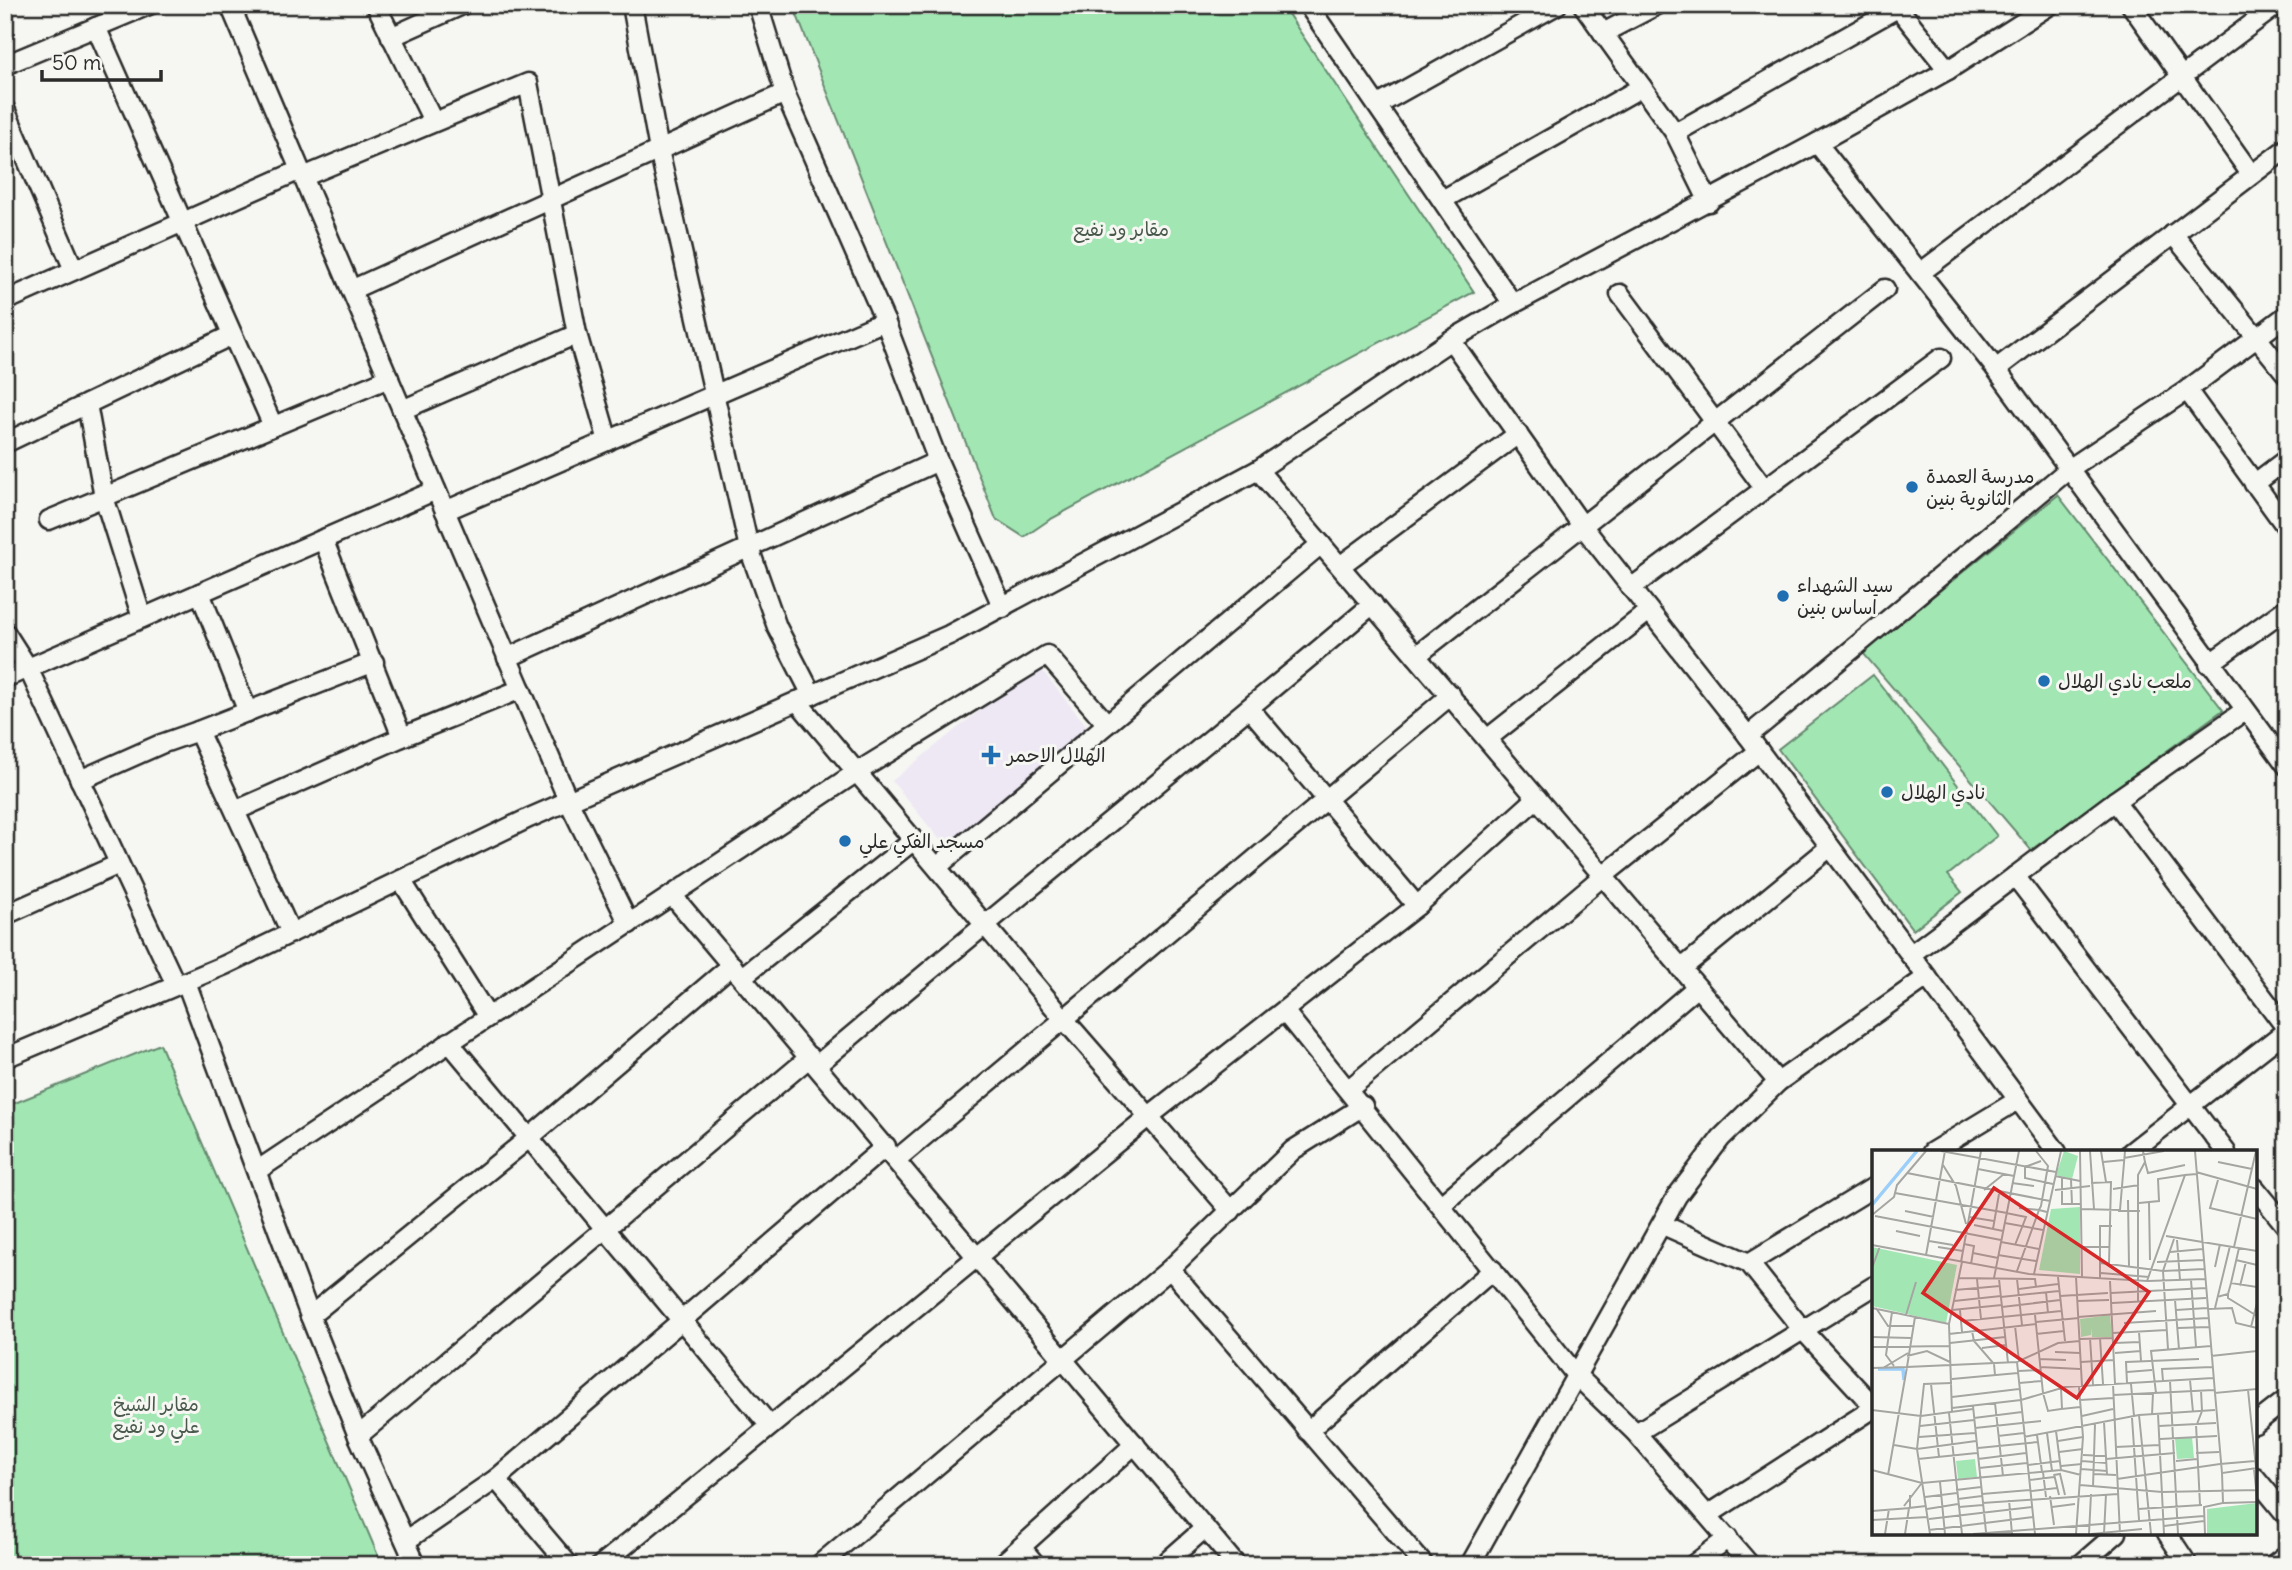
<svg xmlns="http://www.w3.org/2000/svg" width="2292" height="1570" font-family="Delius,'Playpen Sans Arabic',sans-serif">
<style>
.built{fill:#eee8f4}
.green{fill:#a2e7b3;stroke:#66896f;stroke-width:2}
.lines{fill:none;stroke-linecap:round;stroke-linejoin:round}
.minor-casing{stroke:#2b2b2b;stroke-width:23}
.minor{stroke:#f6f6f2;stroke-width:18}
.poi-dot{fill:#1f6fb2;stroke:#f6f6f2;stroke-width:2.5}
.labels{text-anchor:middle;stroke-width:6;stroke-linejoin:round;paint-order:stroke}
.park-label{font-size:19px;fill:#495a4d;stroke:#f6f6f2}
.poi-label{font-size:19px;fill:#2b2b2b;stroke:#f6f6f2;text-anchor:start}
.inset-river{fill:none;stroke:#9bcff9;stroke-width:3.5}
.inset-road{fill:none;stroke:#a5a5a2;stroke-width:2}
.view{fill:#d62828;fill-opacity:0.15;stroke:#d62828;stroke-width:3.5}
.inset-edge{fill:none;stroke:#2b2b2b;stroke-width:3.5}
</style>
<rect width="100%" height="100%" fill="#f6f6f2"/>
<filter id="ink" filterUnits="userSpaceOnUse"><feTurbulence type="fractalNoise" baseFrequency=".0143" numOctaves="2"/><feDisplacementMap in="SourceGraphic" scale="14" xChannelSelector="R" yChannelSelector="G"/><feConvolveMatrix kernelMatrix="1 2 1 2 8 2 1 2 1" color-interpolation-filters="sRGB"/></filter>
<g filter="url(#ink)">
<!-- built -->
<polygon class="built" points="1037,664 1090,730 946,847 892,781"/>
<!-- green -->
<g class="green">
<polygon points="793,5 1282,5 1474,292 1049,520 1024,537 996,519"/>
<polygon points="2058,495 2223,710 2031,850 1863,653"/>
<polygon points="1873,675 1997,836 1948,875 1962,892 1913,930 1778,749"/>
<polygon points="160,1044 382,1565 5,1565 5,1107"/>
</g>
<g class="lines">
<defs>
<g id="minor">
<polyline points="230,5 568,800 629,924"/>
<polyline points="376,5 433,121"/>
<polyline points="632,5 659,150 749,548 777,627 812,695"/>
<polyline points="758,5 785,93 885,321 938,461 1003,608"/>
<polyline points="1308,5 1513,304"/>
<polyline points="1583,5 1675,133 1709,202"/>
<polyline points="1896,5 1948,70"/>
<polyline points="2131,5 2251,174"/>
<polyline points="96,27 273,426"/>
<polyline points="1603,33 1657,5"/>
<polyline points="391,37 462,5"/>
<polyline points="5,65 149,5"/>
<polyline points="1378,105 1557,5"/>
<polyline points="5,109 74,270"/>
<polyline points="1675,133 1903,5"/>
<polyline points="1817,143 1996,369 2287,766"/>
<polyline points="303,177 528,83 577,334 608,441"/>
<polyline points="1444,199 1642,87"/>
<polyline points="2173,234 2287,375"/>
<polyline points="1920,273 2277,5"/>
<polyline points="351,290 785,93"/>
<polyline points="1620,294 1764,488"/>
<polyline points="5,301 300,170"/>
<polyline points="1451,340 1581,524 1748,736 2057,1152"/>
<polyline points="1996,369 2287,148"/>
<polyline points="2187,390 2287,528"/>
<polyline points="87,404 104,497 142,618"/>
<polyline points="402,410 577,334"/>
<polyline points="5,443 232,335"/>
<polyline points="1258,470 1778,1082"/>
<polyline points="2254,484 2287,459"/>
<polyline points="445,511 885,321"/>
<polyline points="49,520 389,378"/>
<polyline points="323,539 402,737"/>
<polyline points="1340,566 1518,434"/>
<polyline points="1631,588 1941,358"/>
<polyline points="200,593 248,712"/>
<polyline points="5,632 28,668 176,985"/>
<polyline points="1416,656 1885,289"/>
<polyline points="507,658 938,461"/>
<polyline points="2209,664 2287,608"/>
<polyline points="5,678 436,490"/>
<polyline points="797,701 1063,1018 1231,1211"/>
<polyline points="1250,709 1417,906"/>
<polyline points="198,731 374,662"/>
<polyline points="1748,736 2069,469 2187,390 2287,315"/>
<polyline points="1487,739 1649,611"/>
<polyline points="80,780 161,744 198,731 291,933"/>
<polyline points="2115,801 2287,1029"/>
<polyline points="237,810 402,737 521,689"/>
<polyline points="937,867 1321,544"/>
<polyline points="2015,876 2226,1152"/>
<polyline points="401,880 488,1017"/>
<polyline points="672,895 1236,1565"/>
<polyline points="5,915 119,864"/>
<polyline points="1910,955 2115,801 2244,711"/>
<polyline points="1681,969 1830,847"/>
<polyline points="742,977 914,840"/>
<polyline points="186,982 310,1316 358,1436 416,1565"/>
<polyline points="1284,1011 1576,1375 1636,1433 1750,1565"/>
<polyline points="449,1042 770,1426"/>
<polyline points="5,1058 225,965 529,818 949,635 1258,470 1451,340 1513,304 1817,143 1948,70 2050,5"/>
<path d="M817 1065C1001 909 1189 760 1373 604"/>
<polyline points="1349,1089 1603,876 1759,751"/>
<polyline points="1932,1152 2018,1100"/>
<polyline points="2131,1152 2287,1030"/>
<polyline points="897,1159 1451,695"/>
<polyline points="258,1170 857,772 1047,655 1107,724"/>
<polyline points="2255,1188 2287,1227"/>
<polyline points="1441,1205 1697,987"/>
<polyline points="1663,1225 1749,1263 1802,1329 1874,1407"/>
<polyline points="1749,1263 1874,1187"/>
<polyline points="1170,1269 1424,1565"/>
<polyline points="310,1316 529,1138 732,965"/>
<polyline points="2255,1424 2287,1399"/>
<polyline points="1308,1431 1493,1270"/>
<polyline points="1636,1433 1874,1286"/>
<polyline points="358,1436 810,1057"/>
<polyline points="2255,1477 2287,1516"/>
<polyline points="496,1479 569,1565"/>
<polyline points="1708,1515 1874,1408"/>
<polyline points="2167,1533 2188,1565"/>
<polyline points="407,1540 496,1479 886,1146"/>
<polyline points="1021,1547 1036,1565"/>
<polyline points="601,1565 1148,1117 1417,906 1537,798"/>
<polyline points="819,1565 1170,1269 1293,1150 1363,1106"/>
<polyline points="1001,1565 1135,1444"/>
<polyline points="1163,1565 1205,1528"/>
<polyline points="1470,1565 1677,1196 1721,1138 1778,1082 1927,977"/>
<polyline points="1693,1565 1728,1538"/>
<polyline points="2080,1565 2117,1533"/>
<polyline points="2273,1565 2287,1554"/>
</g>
</defs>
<!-- minor casing -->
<use href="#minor" class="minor-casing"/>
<!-- minor -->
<use href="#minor" class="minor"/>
</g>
</g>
<!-- markers -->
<g class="poi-dot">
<circle cx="1912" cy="487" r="7"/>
<circle cx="1783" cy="596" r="7"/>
<circle cx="2044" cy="681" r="7"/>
<path d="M987.5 744.5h7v7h7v7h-7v7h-7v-7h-7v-7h7z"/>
<circle cx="1887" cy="792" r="7"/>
<circle cx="845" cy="841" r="7"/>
</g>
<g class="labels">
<!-- park labels -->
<g class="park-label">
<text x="1121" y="236">مقابر ود نفيع</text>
<text x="156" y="1411">مقابر الشيخ<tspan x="156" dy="22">علي ود نفيع</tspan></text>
</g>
<!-- poi labels -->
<g class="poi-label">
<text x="1926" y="483">مدرسة العمدة<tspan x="1926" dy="22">الثانوية بنين</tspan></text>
<text x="1797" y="592">سيد الشهداء<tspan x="1797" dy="22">اساس بنين</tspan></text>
<text x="2058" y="688">ملعب نادي الهلال</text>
<text x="1007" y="762">الهلال الاحمر</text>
<text x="1901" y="799">نادي الهلال</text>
<text x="859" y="848">مسجد الفكي علي</text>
</g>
</g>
<!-- overview -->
<g transform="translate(1872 1150)">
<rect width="385" height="385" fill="#f6f6f2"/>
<path d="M192 1 206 6 200 29 184 25ZM208 57V124L167 120 179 59ZM0 97 85 115 74 173 0 156ZM238 165 240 187H220L219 178V185L209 187 208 169ZM320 287 322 308 305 309 303 288ZM103 309 105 327 86 329 84 311ZM385 353V384H335V359Z" fill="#a2e7b3"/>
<path class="inset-river" d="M0 55 45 1M6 219H31L32 230"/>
<path class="inset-road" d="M69 1 184 22M208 1 210 127M218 1 222 59M229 1 234 32M323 1 343 243 385 239M252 8 292 1M169 11 153 17V28L181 34M231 12 252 10M273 12 276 23 313 15M346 12 380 19M71 15 84 36 94 74M106 19 142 26M324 22 385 39M35 23 178 51M183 26 208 31M190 28V54H200M199 30 200 54H209M346 30 338 58 385 69M140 33 162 36M219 33 239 32 237 114M241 39 267 35M112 40 132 24M183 40 218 36M23 43 135 63M256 50 257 116M267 53 287 51 286 29 313 25M277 53 278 110M147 58 167 60 169 56 176 16 164 1M209 59 248 60 253 1M33 61 62 67M246 61H268M134 63 154 67 143 95M0 65 22 47 25 35 54 1M3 66 129 90M97 67 122 71M133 73 171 80M102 75 131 81M121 79 127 44M24 81 48 86M294 86 385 101M305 90 308 130M57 91 81 95M129 92 167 99M92 94 102 96 99 114M0 95 157 124 275 131 313 25 325 24M66 97 91 101M210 97H237M362 97 384 1M298 102 331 99M101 103 126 108M54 105 73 1M126 105 164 111M364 110 385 115M89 112 109 1M285 112 332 110M229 113 291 121 332 119M343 117 348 94M0 118 8 96M145 121 167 60 175 62M229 123 277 127M162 124 189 1M186 127 193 191M204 127 210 236M86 128 163 129 164 137M122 128 147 1M105 129 109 169M127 129 136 213M145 129 150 175M228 129V76H240M319 130 324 197M238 131 243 234M276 131 333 129M359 133 367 98M368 136 374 112M147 139 186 134M83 140 128 136M174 142 176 163M239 143 334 138M356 144V148L385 166M188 146 236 143M129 147 187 141M345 147 356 144 359 133 385 137M303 150 307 199M82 151 129 146M205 151 237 150M266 152V25L273 12 271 1M240 153 334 148M130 157 188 150M0 158 77 174M4 158 16 176H41M343 158 358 96M336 159 360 158 364 173 385 178M80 160 130 155M88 160 90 182M304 160 335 158M20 162 14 205 22 216M34 165 44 132M163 165 171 243M206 167 284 161M90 171 189 161M164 172 207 168M252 173 336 168M143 176 147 211M379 177 385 153M306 178 337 177M100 181 102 191 122 214 123 225M267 182 269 211M241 183 295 180M77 184 164 174M164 184 192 181M0 187 39 188M218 188 221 235M228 188 231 234M208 189 241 188M78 193 133 187M242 193 268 192M0 197 78 196M110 198 134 195M296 199 291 121 302 89M183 202 208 203M243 203 269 201M35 206 55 201 78 212M339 206 385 201M167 209 194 210M145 212 163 384M209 212 242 210M168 217 208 219M0 218 35 217 43 167M11 218 36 203M146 221 169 220M255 222 280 220M80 229 146 223M318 230 321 262M291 231 290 219 340 217M298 231 306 384M147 233 170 231M255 233 254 212 327 209M59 234 67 307M241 234 248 384M259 234 262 266M189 238 190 259 208 257M376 240 384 318M171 243 176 261 189 259M284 243 279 201 339 196M343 243 350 323M241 245 342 240M80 247 147 239M208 250 241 248M123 253 131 326M101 256 114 382M80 258 149 250 193 237 341 228M0 260 49 266 101 259M77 263 90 384M80 263 77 174 90 112M286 264 292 384M267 265 279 384M280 265 281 243M210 266 241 259M102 268 150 262M260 268 267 370M232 272 235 325M324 274 328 355M325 274 330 261 329 240M48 276 102 270M287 276 344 273M103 278 169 271M184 281 189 320M175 283 180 321M165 285 170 322M126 286 152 283M47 287 103 283M152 287 267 265 343 260M288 289 345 286M186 291 211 287M22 295 45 299 104 291M243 297 288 295M106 298 166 292M187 302 211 299M324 303 347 302M211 305 234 306M46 309 105 303M106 309 154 303M234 309 303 303M210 311 234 313M304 311 325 309M348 314 383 311M156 315 188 311M189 316 210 314M107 318 155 313M209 319 235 321M382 319 385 348M0 320 50 333 189 320 209 325M171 322 174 347M182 324 187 345M222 324 244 325M16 325 35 217 145 212 186 193 208 191M182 325 188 324 193 345M245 329 348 314M157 330 182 327M68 332 73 384M208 335 290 342 385 340M221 337 223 274M84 340 109 337M159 341 185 338M110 344 158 340M178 346 182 375M53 347 85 343M86 349 110 346M137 350 140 384M110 353 246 344M351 353 385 352M32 356 49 334M87 357 111 355M180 357 203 354M55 359 86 354M266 359 330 355M0 361 38 358V345M57 369 160 357M0 370 56 367M113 373 161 367M292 376 332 371M57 380 113 373M13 384 17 359M33 384 37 358 54 356M58 384 45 299 52 234 80 233M101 384 332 366M204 384 211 287 207 237M217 384 219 344M219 384 270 379M232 384 234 344M333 384 332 357 351 353 350 323 385 318"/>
<path class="view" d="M122 38 277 142 205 248 51 143Z"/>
<rect width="385" height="385" class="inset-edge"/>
</g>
<!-- margin -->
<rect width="2292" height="1570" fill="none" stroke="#f6f6f2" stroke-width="28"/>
<rect x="14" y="14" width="2264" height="1542" fill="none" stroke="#2b2b2b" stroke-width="2.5" filter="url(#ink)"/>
<!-- scale -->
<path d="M42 70v10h119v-10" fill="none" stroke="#2b2b2b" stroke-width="3.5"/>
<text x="52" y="70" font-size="21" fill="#2b2b2b" stroke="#f6f6f2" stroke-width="5" paint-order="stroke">50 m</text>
</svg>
